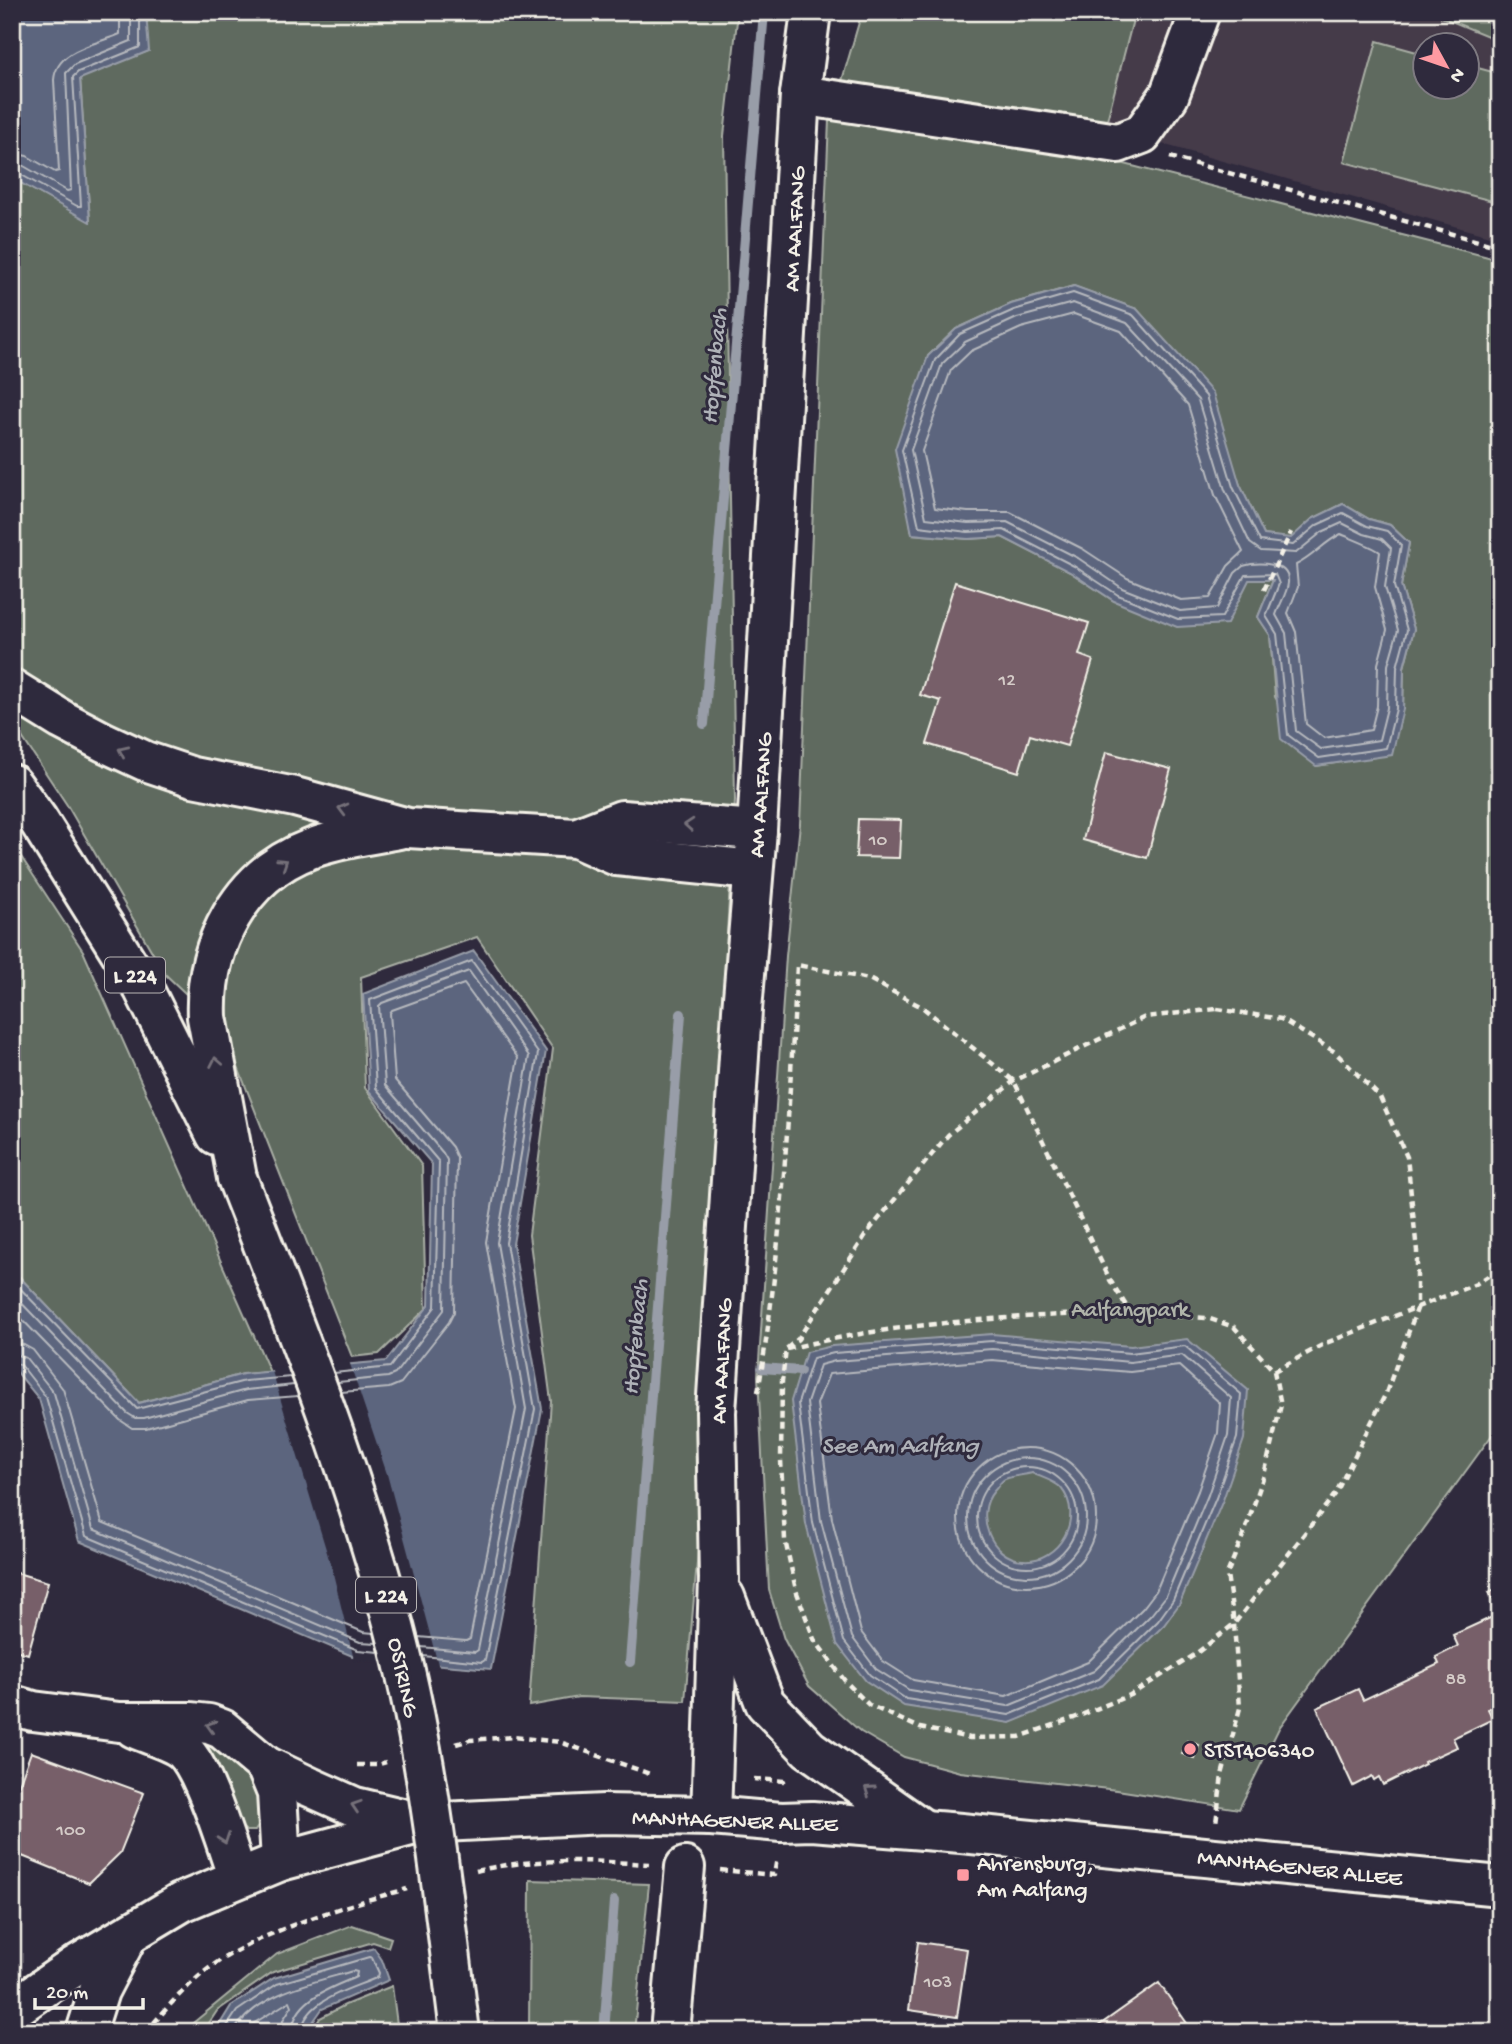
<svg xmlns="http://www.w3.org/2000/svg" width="1512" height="2044" font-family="'Gochi Hand',sans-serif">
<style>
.built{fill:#453a4a;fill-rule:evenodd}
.green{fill:#5e6a5f;stroke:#a9aea4;stroke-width:2;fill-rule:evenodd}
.water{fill:#5b657e;stroke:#989da8;stroke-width:2;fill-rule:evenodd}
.pier{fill:#2f2a3d}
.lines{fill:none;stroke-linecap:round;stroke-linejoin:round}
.shore{stroke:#b7b9be;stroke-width:2}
.stream{stroke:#989da8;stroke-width:10}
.building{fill:#775f69;stroke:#f4f1e8;stroke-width:2}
.minor-casing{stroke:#f4f1e8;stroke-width:44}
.major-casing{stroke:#f4f1e8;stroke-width:44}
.path{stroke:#f4f1e8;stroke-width:4.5;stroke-dasharray:7 5;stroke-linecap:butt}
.minor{stroke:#2f2a3d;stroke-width:38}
.major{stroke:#2f2a3d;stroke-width:38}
.major-bridge-casing{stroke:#f4f1e8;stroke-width:44;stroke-linecap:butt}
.major-bridge{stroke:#2f2a3d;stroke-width:38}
.oneway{stroke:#747079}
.poi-dot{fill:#ff9aa2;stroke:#2f2a3d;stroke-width:2.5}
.labels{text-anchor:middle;stroke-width:6;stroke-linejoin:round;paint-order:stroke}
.number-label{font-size:19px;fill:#d5ccc8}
.shield{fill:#2f2a3d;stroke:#b9b5b5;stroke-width:2}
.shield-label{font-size:21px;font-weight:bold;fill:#f4f1e8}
.street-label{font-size:23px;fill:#f4f1e8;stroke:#2f2a3d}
.park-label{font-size:23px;fill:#b0b4aa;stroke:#2f2a3d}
.poi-label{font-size:23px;fill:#f4f1e8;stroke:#2f2a3d;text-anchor:start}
.water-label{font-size:24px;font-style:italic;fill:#afb2b8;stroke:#2f2a3d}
</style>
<rect width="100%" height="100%" fill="#2f2a3d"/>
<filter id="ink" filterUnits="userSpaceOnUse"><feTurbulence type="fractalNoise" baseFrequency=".0143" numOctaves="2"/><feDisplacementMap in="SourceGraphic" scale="14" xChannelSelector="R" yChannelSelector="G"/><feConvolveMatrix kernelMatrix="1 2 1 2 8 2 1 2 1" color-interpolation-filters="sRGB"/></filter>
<g filter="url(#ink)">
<!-- built -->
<path class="built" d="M1135 12H1500V239L1105 128ZM1424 46H1466V88H1424Z"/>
<!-- green -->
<g class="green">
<polygon points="146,12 738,12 724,136 735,800 721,1033 698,1551 685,1701 579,1697 529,1706 551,1401 529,1235 553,1049 477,937 361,977 365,1088 422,1166 426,1309 379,1354 352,1357 223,1029 165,974 67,805 12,722 12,178 90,221 80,78 148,51"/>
<polygon points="862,12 1135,12 1105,128 841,84"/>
<polygon points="1442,12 1500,12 1500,41 1441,17"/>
<polygon points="1377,41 1424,54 1424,88 1466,88 1467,65 1500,74 1500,203 1344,162"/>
<path d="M829 120 1105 159 1500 260V1424L1279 1728 1239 1809 1117 1790 960 1772 904 1757 861 1732 809 1686 784 1639 769 1590 758 1376 786 956 800 824ZM1073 286 1137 309 1168 346 1227 447 1240 485 1264 535 1291 539 1312 519 1343 504 1369 519 1390 525 1409 543 1401 586 1414 629 1404 668 1403 709 1348 761 1317 766 1275 697 1270 635 1258 617 1273 580H1249L1114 601 1070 572 1002 537 968 539 912 534 907 500 928 356 956 329 1011 304Z"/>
<polygon points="12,843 83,951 270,1372 243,1374 139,1403 12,1269"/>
<path d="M190 1734C236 1746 255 1773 262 1820L255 1831H246L237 1822 205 1746Z"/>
<polygon points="530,1880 649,1884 634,2032 529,2032"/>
<polygon points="352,1925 391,1938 388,1947 373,1942 273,1972 217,2011 203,2032 182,2032 277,1954"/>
<polygon points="392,1986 398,2032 312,2032 320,2018 345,2005"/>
</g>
<!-- water -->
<g class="water">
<polygon points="12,12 146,12 149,51 80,79 90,222 12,178"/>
<polygon points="1074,286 1137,309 1213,393 1240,485 1264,535 1291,538 1312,519 1343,504 1369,519 1390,525 1409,543 1401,586 1414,629 1404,667 1403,709 1392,755 1316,766 1281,739 1270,635 1258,617 1273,580 1249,580 1227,624 1177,627 1114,601 1070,572 1002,537 968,539 912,534 895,449 928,356 956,329 1011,304"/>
<polygon points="474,951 546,1051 513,1244 542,1409 491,1669 357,1658 79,1541 39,1399 12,1366 12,1269 139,1403 243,1374 386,1361 429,1305 432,1164 369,1091 363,994"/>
<path d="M992 1334 1131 1346 1187 1339 1248 1390 1244 1439 1223 1500 1180 1603 1164 1625 1103 1685 1010 1723 904 1706 866 1681 837 1644 806 1524 791 1401 806 1352 832 1346ZM1032 1473C1040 1477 1055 1481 1061 1488 1085 1517 1059 1563 1023 1560 990 1558 974 1514 994 1491 998 1487 1001 1481 1005 1479 1013 1476 1024 1475 1032 1473Z"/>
<polygon points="374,1948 382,1960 389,1980 322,2009 306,2032 215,2032 231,2006 274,1978"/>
</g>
<!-- pier -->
<polygon class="pier" points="349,1361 387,1474 439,1668 354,1660 332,1569 271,1368"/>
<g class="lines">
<!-- shore -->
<g class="shore">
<path d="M12 153 27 156 55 172 59 171 54 80C56 49 97 44 120 34V12"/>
<polyline points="12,164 22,165 67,191 71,190 66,73 75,64 131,41 131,12"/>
<polyline points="12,172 18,173 77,206 81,206 73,77 78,72 140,47 140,12"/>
<polygon points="1073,293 1133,315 1206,396 1233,487 1260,541 1293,545 1317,525 1343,513 1367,526 1387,531 1401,545 1394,586 1407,630 1397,667 1396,709 1386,748 1319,758 1288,735 1277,634 1266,616 1279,584 1275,574 1245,575 1222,617 1178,619 1118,595 1074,566 1004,530 968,532 919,526 902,450 935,360 960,334 1014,310"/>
<path d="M1073 303 1127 323 1198 400 1225 490 1250 543 1261 551 1296 553 1322 532 1342 523 1364 534 1382 539 1391 548 1385 587 1398 630 1388 665 1387 708 1379 740 1321 749 1296 731 1286 633 1276 615C1279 605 1287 594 1288 583 1290 561 1257 562 1243 566L1235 573 1217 608 1180 611 1122 588 1078 558 1007 522 968 523 926 518 911 450 942 364 965 342 1017 318Z"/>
<polygon points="1074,314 1121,331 1188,405 1215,495 1243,552 1228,566 1210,598 1181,600 1127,578 1083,549 1010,512 968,512 935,508 922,451 951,370 971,351 1021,328"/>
<path d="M1341 534C1350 538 1374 547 1380 552L1375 587 1387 630 1378 664 1377 706 1371 730 1324 738 1306 724 1296 632 1288 613 1298 587 1296 565C1313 557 1324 542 1341 534Z"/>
<polyline points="12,1280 137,1409 245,1381 291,1377"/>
<polyline points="12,1293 127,1413 135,1418 144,1418 246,1390 294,1385"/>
<polyline points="12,1309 120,1420 132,1428 146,1428 248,1400 298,1396"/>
<polygon points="992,1341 1130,1353 1185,1346 1241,1394 1237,1438 1216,1498 1173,1600 1158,1621 1099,1679 1009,1715 906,1699 870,1675 844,1641 813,1523 798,1403 813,1358 834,1353"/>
<polyline points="12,1343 24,1345 33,1350 63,1389 102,1522 363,1632 374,1633"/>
<polygon points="992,1349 1130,1362 1182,1355 1231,1398 1228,1436 1208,1495 1166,1596 1151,1615 1094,1671 1008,1706 909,1690 876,1669 852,1637 821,1521 807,1403 820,1365 835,1361"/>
<polyline points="12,1353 26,1358 54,1393 93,1529 360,1642 377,1643"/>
<polygon points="992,1360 1130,1372 1179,1366 1220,1403 1218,1433 1198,1491 1156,1591 1143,1608 1088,1662 1006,1696 913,1680 883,1661 861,1632 832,1519 817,1404 829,1374"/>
<polyline points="12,1362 21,1365 46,1397 86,1536 358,1650 379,1652"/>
<polyline points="334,1373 390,1367 435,1307 439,1162 376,1088 370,1000 472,961 538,1053 506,1243 535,1409 485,1660 482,1662 423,1656"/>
<polyline points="338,1382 388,1377 395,1374 444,1310 447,1160 443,1153 385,1085 379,1006 382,1003 469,971 529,1056 497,1243 526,1409 478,1650 475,1652 421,1647"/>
<polyline points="341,1392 389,1388 401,1383 449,1322 454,1312 457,1158 452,1147 395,1080 390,1013 392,1010 464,984 518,1058 486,1242 516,1409 470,1639 466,1641 418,1637"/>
<circle cx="1027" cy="1517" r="69"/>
<circle cx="1027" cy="1517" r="59"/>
<circle cx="1027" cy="1517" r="50"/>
<path d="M223 2032 237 2011 277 1984 369 1957 372 1958 379 1973 378 1977C353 1989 306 1998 301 2032"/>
<path d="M233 2032C259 1992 311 1983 353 1971L357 1972 356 1977C331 1988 294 1999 292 2032"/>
<polyline points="246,2032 251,2025 290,2001 292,2006 283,2020 282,2032"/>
</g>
<!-- stream -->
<g class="stream">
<polyline points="704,724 764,12"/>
<polyline points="762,1368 800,1371"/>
<polyline points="630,1662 681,1014"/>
<polyline points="604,2032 614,1901"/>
</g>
</g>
<!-- building -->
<g class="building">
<polygon points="955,582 1089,623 1079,655 1093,660 1067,746 1030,735 1019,772 927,744 941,701 920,695"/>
<polygon points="1106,752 1171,769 1147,858 1083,840"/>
<polygon points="858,819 901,820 899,858 856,857"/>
<polygon points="12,1572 17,1573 12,1591"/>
<polygon points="17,1573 48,1582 28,1654 12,1649 12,1591"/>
<polygon points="1500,1587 1500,1704 1488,1709 1493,1719 1453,1738 1457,1747 1424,1762 1425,1764 1383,1785 1379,1777 1374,1780 1372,1776 1353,1786 1317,1708 1358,1689 1363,1700 1439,1664 1436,1657 1458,1646 1453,1635 1499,1614 1489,1592"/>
<polygon points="1187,1741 1199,1745 1194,1758 1182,1754"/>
<polygon points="31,1752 144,1793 120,1853 89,1883 12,1852 12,1804"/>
<polygon points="918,1942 967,1949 957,2017 909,2010"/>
<polygon points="1159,1983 1193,2032 1091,2031"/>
<polygon points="1498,1995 1500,1995 1500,2032 1493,2032"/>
</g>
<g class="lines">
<defs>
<g id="minor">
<polyline points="800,95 1118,143 1142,134 1169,96 1200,12"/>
<polyline points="757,830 800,95 811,12"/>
<polyline points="12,1705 33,1711 119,1722 191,1722 209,1724 222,1729 266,1766 310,1787 355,1807 422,1823"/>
<path d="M134 1728C147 1734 174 1742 184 1751 205 1771 227 1848 238 1878"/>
<polyline points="266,1766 277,1793 281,1861"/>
<polyline points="670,2032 685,1867"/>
</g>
<g id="major">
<polyline points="12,689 62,720 104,742 145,761 193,777 295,797 408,828 576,838 617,856 753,870"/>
<polyline points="12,784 38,820 143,988 216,1135"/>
<polyline points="576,838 622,820 757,830 742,1010 716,1412 719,1579 711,1816"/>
<path d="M237 1178 207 1017C204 946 240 875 310 849 338 838 370 835 399 829"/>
<polyline points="725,1597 765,1703 809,1749 924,1830"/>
<polyline points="12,2010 75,1966 182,1902 281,1861 422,1823 604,1814 711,1816 781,1822 812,1821 961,1833 1500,1886"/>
<polyline points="86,2032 99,1991 128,1935"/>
</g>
</defs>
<!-- minor casing -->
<use href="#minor" class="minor-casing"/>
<!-- major casing -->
<use href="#major" class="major-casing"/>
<!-- path -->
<g class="path">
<polyline points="1170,157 1500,247"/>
<polyline points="1264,590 1291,532"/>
<polygon points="1217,1009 1281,1019 1335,1052 1380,1097 1407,1157 1417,1251 1417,1309 1386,1393 1336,1493 1234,1624 1193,1656 1130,1695 1074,1718 1019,1737 970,1738 920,1728 869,1705 845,1681 814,1639 796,1590 785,1540 781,1460 782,1381 786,1349 798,1339 867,1233 948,1135 1014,1081 1145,1017"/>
<path d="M787 1349C901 1321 1013 1317 1130 1312"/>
<polyline points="1274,1371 1326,1343 1476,1284 1500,1268"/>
<path d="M758 1392C782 1251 789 1108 797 965L869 979 922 1007 1014 1081 1110 1280 1130 1312 1155 1315 1207 1318 1234 1327 1274 1371 1281 1405 1264 1475 1245 1531 1227 1574 1234 1624 1240 1708 1222 1775 1216 1823"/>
<polyline points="456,1744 470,1740 513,1737 560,1742 650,1774"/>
<polyline points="357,1765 376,1765 386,1762"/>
<polyline points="754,1779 784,1781 784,1783"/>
<polyline points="720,1870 774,1875 777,1858"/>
<path d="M476 1871C531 1857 593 1861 649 1864"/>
<path d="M146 2032C170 2004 197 1973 229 1955 284 1924 347 1905 407 1889"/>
</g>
<!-- minor -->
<use href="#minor" class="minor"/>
<!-- major -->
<use href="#major" class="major"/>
<defs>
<path id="major-bridge" d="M237 1178C292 1319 349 1461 389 1608 428 1746 442 1890 460 2032"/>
</defs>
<!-- major-bridge casing -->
<use href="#major-bridge" class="major-bridge-casing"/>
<!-- major-bridge -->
<use href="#major-bridge" class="major-bridge"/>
</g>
<!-- one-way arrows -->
<defs><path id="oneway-chevron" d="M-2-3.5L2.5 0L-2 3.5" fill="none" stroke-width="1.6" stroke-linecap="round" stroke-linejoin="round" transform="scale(1.75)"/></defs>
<g class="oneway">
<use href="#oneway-chevron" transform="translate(123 751) rotate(-155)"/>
<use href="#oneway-chevron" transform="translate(343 809) rotate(-165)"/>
<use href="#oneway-chevron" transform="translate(689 825) rotate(-176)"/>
<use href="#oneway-chevron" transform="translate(283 863) rotate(-33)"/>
<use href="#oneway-chevron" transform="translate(216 1062) rotate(-101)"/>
<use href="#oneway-chevron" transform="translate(211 1726) rotate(-164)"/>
<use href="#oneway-chevron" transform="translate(869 1790) rotate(-145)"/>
<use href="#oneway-chevron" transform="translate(356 1806) rotate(-162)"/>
<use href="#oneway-chevron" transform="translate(224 1839) rotate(70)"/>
</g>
</g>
<!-- markers -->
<g class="poi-dot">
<circle cx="1190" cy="1749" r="7"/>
<rect x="956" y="1868" width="14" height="14" rx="3.5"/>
</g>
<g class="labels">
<!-- number labels -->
<g class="number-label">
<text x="1007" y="685">12</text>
<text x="878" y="845">10</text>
<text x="1456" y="1684">88</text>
<text x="71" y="1835">100</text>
<text x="938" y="1987">103</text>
</g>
<!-- shield labels -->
<g class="shield">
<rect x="105" y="957.5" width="60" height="35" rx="5"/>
<rect x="356" y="1577.5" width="60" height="35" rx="5"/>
</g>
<g class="shield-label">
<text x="135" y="982">L 224</text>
<text x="386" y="1602">L 224</text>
</g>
<!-- street labels -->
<g class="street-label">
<text transform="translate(793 229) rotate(-87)" y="8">AM AALFANG</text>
<text transform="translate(759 795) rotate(-86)" y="8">AM AALFANG</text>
<text transform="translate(720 1361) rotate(-87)" y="8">AM AALFANG</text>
<text transform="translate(405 1677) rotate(78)" y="8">OSTRING</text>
<text transform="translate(735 1819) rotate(2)" y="8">MANHAGENER ALLEE</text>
<text transform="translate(1300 1866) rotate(6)" y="8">MANHAGENER ALLEE</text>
</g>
<!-- park labels -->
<g class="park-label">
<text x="1130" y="1316">Aalfangpark</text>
</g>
<!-- poi labels -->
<g class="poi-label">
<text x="1204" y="1757">STST406340</text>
<text x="977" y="1870">Ahrensburg,<tspan x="977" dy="26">Am Aalfang</tspan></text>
</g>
<!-- water labels -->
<g class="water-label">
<text transform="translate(713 366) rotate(-85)" y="8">Hopfenbach</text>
<text transform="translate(634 1337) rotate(-85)" y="8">Hopfenbach</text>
<text x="900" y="1452">See Am Aalfang</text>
</g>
</g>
<!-- margin -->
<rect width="1512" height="2044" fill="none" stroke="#2f2a3d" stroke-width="42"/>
<rect x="21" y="21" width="1470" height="2002" fill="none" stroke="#f4f1e8" stroke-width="2.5" filter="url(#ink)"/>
<!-- north arrow -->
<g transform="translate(1446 66) rotate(130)"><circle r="33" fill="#2f2a3d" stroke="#7e7a81" stroke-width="2"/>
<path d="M0-5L12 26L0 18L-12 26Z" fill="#ff9aa2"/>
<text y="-10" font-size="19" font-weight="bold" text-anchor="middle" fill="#f4f1e8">N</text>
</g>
<!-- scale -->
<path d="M35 1998v10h108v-10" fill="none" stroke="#f4f1e8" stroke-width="3.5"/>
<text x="46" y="1998" font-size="21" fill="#f4f1e8" stroke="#2f2a3d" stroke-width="5" paint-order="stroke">20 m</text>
</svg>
